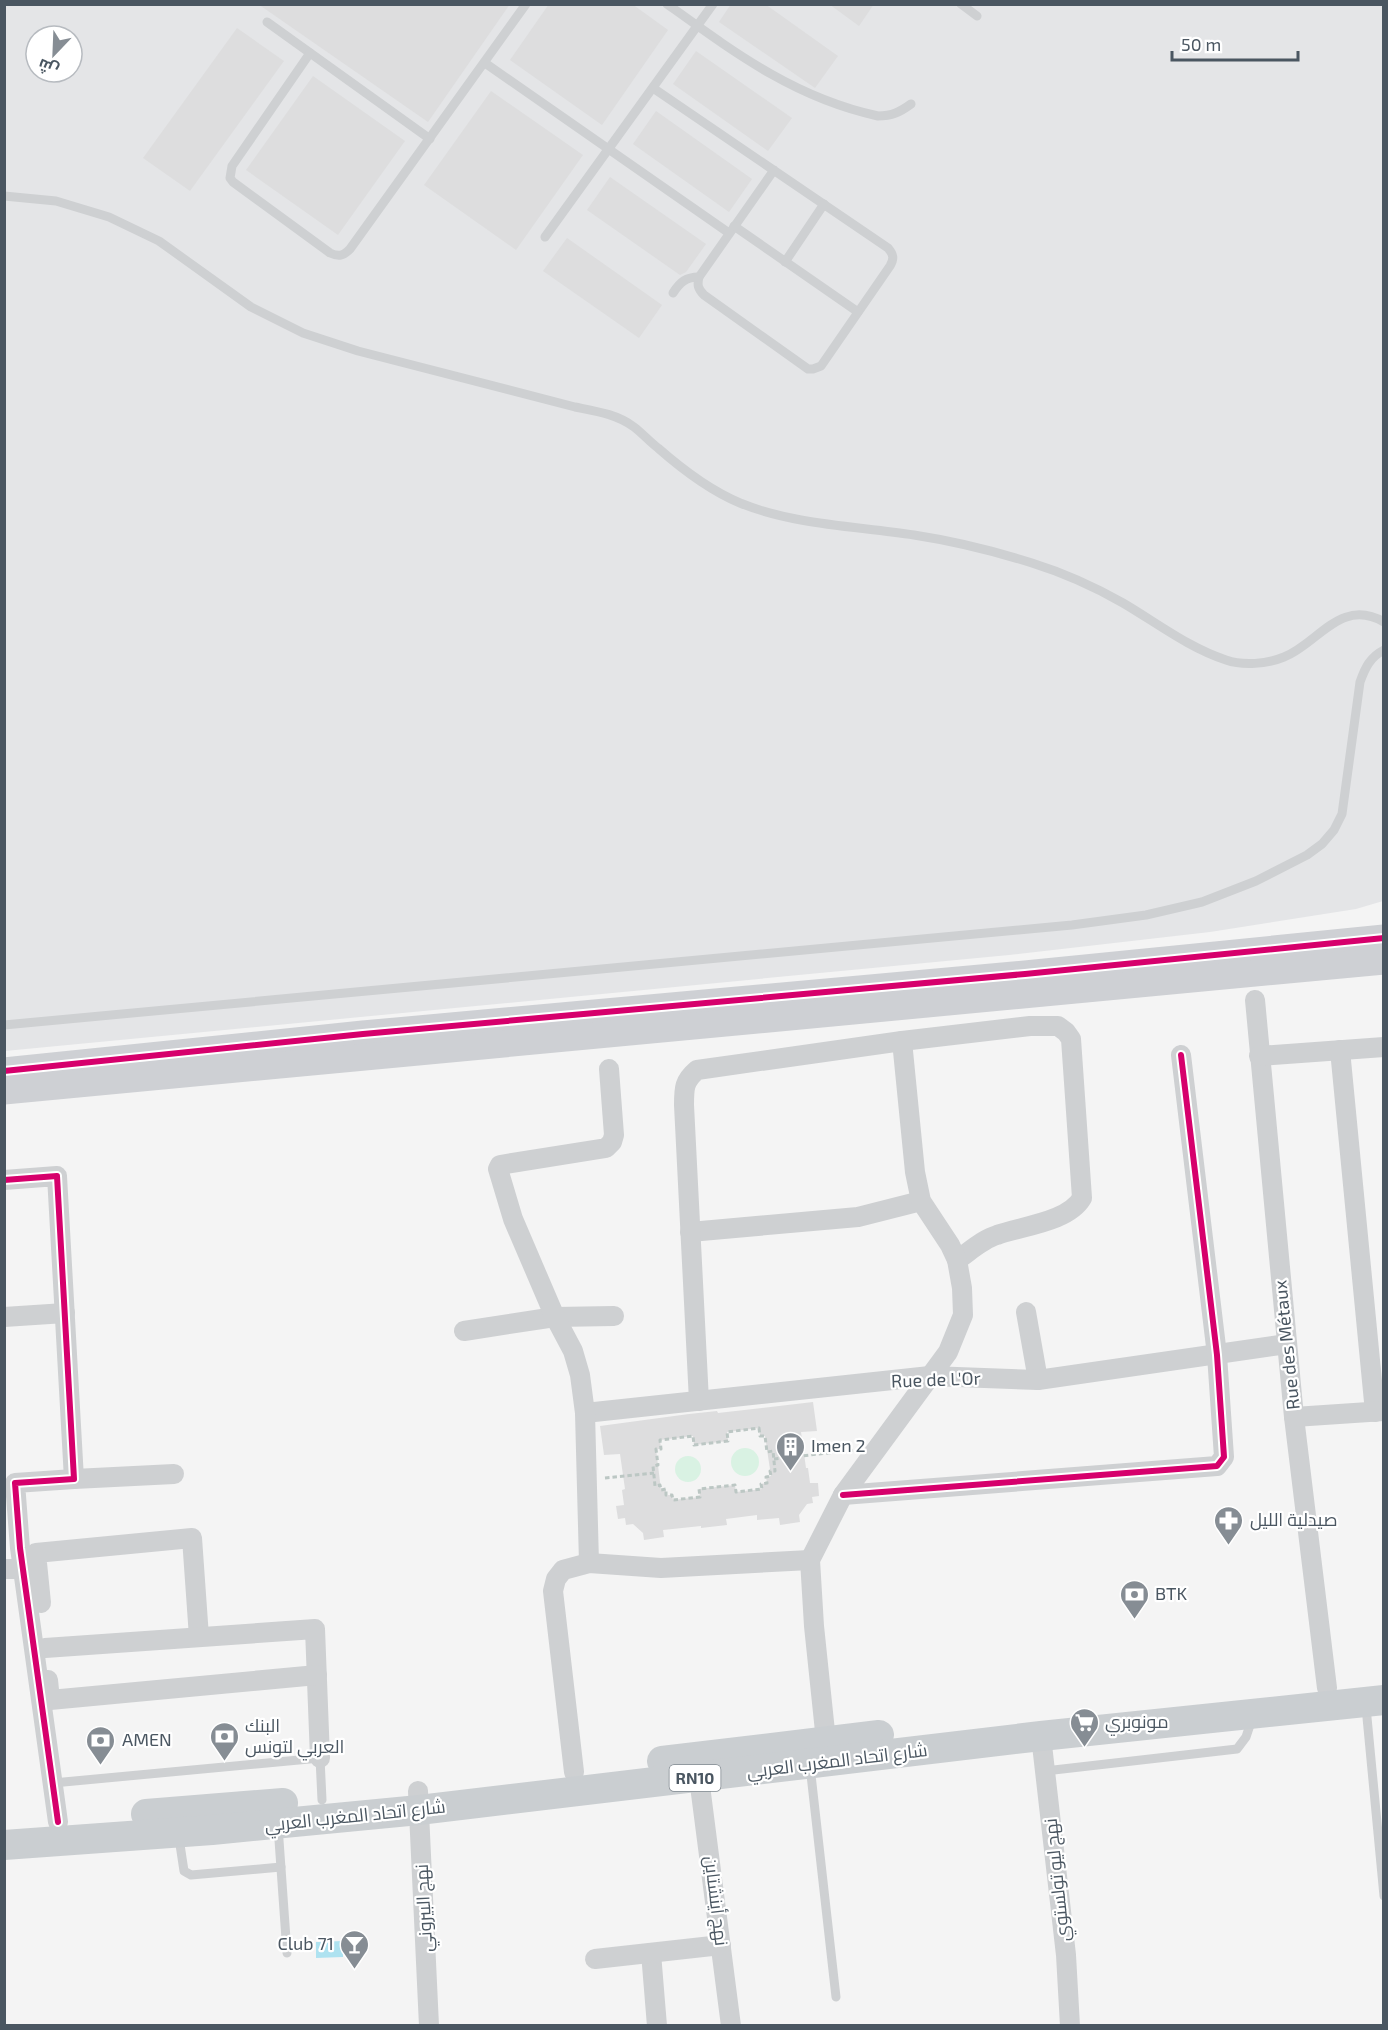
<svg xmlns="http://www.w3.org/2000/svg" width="1388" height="2030" font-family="'Exo 2',Cairo,sans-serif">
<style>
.airport{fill:#e4e5e7;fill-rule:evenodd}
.green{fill:#d9f2e3}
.water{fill:#aee2f0}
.building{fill:#ddddde;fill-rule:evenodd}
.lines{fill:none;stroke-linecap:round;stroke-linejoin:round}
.path{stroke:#bcc7c4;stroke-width:3;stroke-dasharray:4.5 3;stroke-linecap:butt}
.lane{stroke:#ced0d2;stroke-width:9}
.street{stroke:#ced0d2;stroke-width:20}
.secondary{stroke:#ced0d4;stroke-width:27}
.primary{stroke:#caced1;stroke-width:30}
.cycleway-casing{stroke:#fff;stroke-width:10}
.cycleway{stroke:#d6006c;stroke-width:6}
.labels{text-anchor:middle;stroke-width:4.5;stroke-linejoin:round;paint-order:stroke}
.shield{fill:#fff;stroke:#808990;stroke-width:1.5}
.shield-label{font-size:16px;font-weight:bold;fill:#4a5661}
.street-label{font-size:18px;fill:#4a5661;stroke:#fff}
.poi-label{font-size:18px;fill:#4a5661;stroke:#fff;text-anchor:start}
</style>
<rect width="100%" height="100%" fill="#f4f4f4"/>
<!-- airport -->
<path class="airport" d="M5 5H1383V901L1356 909 1210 932 1009 955 5 1051ZM36 36H72V72H36Z"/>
<!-- green -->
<g class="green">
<circle cx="745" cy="1462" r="14"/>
<circle cx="688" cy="1469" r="13"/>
</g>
<!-- water -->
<polygon class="water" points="343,1941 343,1957 316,1958 316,1942"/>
<!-- building -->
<g class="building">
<polygon points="258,4 510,4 428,122"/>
<polygon points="549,4 632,4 668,30 602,125 510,60"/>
<polygon points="731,4 765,4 838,56 815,88 719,22"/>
<polygon points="829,4 874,4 859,26"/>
<polygon points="237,28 284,61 190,191 143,158"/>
<polygon points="696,51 792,118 768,151 673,84"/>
<polygon points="313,76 405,141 338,235 246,170"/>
<polygon points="491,91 583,155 516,250 424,185"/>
<polygon points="656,111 752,179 729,212 633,144"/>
<polygon points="610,177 706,244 686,272 680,275 587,210"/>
<polygon points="567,238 662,305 639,338 543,271"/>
<path d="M813 1402 817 1431 801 1432 806 1468H808L810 1483H818L819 1496 812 1497 813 1503 807 1504 799 1515 800 1522 780 1525 779 1518 757 1520V1515L726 1519 727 1525 701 1528V1526L663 1530 664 1537 644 1540 643 1533 633 1524 626 1525 625 1518 618 1519 616 1506 624 1505 622 1490 625 1489 620 1454 604 1455 600 1426 689 1414 717 1411 718 1413ZM759 1428 760 1436H765L771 1476 766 1477 767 1483 761 1484 762 1489 736 1492 735 1485 699 1489 700 1497 673 1500 672 1495H666V1489L661 1490 656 1449H661L660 1440 693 1436 694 1445 728 1441 727 1432Z"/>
</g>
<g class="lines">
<!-- path -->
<g class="path">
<polygon points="759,1428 760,1436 765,1436 767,1452 773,1451 775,1471 770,1471 771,1476 766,1477 767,1483 761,1484 762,1489 736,1492 735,1485 699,1489 700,1497 673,1500 672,1495 666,1495 666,1489 661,1490 660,1485 655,1486 653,1466 658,1465 656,1449 661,1449 660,1440 693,1436 694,1445 728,1441 727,1432"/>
<polyline points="774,1459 855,1450"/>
<polyline points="605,1478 654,1473"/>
</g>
<!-- lane -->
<g class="lane">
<path d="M667 4C735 53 795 98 878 116 892 116 900 112 911 104"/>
<polyline points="961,4 977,16"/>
<polyline points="267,22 430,139"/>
<path d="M310 53 232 166 230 178 233 182 330 253C339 257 343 256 350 249L526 4"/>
<polyline points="485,63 729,233"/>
<path d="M653 88 888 248C894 255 894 259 890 266L821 366 813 369H808L704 295C698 289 697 285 699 277L774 170"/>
<path d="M4 196 56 201 109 217 159 241 251 307 303 333 358 351 575 407C595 411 617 414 634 427 642 433 650 442 658 448 683 470 709 490 740 503 794 525 856 526 914 535 953 541 994 551 1032 563 1064 573 1095 587 1123 603 1157 623 1189 648 1226 660 1243 666 1267 664 1284 657 1318 644 1340 597 1384 622"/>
<polyline points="734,226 858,312"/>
<polyline points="545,237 713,4"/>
<polyline points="785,262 824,204"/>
<path d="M673 293C680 282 686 277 699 277"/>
<path d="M4 1025 1072 925 1146 915 1202 902 1256 881 1307 855 1322 844 1334 830 1342 814 1360 682C1365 668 1370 657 1384 650"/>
<polyline points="1366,1707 1384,1896"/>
<polyline points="810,1766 836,1997"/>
<polyline points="1045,1771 1237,1749 1246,1737 1252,1719"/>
<polyline points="53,1783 320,1758 322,1800"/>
<polyline points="278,1826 287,1953"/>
<polyline points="179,1838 184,1871 191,1875 281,1867"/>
</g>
<!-- street -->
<g class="street">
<polyline points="1255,1000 1294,1417 1327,1688"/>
<polyline points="1340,1050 1375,1412"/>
<polyline points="1259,1056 1384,1047"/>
<polyline points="4,1180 57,1176 74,1479 15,1483 20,1548 58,1822"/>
<polyline points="690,1232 858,1217 921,1201"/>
<polyline points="1026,1312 1038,1380"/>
<polyline points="4,1317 65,1313"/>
<polyline points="464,1331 555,1317 614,1316"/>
<path d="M699 1401 684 1105C684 1088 684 1081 697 1070L902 1041 1030 1026H1058L1066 1032 1071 1039 1082 1198C1068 1222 1022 1226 997 1235 983 1239 969 1252 957 1260"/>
<polyline points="585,1413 930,1376 1038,1380 1287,1344"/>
<polyline points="1294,1417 1384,1411"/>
<polyline points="74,1479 174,1474"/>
<polyline points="843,1495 1217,1466 1224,1457 1217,1355 1181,1055"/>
<polyline points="589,1563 585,1413 580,1375 573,1351 555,1317 513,1219 498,1169 500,1165 606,1148 612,1142 614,1135 609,1069"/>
<polyline points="4,1569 23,1569"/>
<polyline points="41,1603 36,1553 192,1538 199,1637"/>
<polyline points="45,1648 315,1629 320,1758"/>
<polyline points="48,1680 50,1700 317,1675"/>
<polyline points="1041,1736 1066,1955 1070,2026"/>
<polyline points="826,1741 814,1626 810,1560 843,1495 948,1352 963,1315 962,1288 957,1260 950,1245 921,1201 915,1172 902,1041"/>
<polyline points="574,1772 553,1591 556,1579 563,1570 589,1563 661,1568 810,1560"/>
<polyline points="699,1778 731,2026"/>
<polyline points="418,1791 429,2026"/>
<polyline points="651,1953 657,2026"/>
<polyline points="595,1959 721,1945"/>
</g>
<!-- secondary -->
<g class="secondary">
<polyline points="4,1071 363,1034 1025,974 1384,938"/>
<polyline points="4,1091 1384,961"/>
</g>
<!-- primary -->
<g class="primary">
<polyline points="662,1761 879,1735"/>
<polyline points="146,1814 283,1803"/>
<polyline points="4,1845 212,1830 419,1810 1041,1736 1384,1700"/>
</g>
<defs>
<g id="cycleway">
<polyline points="4,1071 363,1034 1025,974 1384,938"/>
<polyline points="4,1180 57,1176 74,1479 15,1483 20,1548 58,1822"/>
<polyline points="843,1495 1217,1466 1224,1457 1217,1355 1181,1055"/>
</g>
</defs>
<!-- cycleway casing -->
<use href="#cycleway" class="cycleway-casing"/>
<!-- cycleway -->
<use href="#cycleway" class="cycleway"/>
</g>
<!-- icons -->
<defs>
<symbol id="building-pin" viewBox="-11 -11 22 30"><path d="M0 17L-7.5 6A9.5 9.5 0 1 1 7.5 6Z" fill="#868d94" stroke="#fff"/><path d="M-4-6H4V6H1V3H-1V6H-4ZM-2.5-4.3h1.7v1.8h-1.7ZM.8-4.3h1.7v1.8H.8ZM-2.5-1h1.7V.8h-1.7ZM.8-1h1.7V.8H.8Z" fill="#fff"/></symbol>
<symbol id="pharmacy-pin" viewBox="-11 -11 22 30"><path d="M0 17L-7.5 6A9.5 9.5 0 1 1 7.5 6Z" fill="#868d94" stroke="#fff"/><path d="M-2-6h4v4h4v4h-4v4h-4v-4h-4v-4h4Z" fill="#fff"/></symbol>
<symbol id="bank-pin" viewBox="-11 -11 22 30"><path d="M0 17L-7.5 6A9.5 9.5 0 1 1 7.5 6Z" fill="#868d94" stroke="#fff"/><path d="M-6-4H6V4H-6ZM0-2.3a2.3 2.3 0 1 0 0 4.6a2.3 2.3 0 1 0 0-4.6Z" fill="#fff"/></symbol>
<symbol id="supermarket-pin" viewBox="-11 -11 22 30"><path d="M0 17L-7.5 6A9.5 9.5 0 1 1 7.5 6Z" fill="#868d94" stroke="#fff"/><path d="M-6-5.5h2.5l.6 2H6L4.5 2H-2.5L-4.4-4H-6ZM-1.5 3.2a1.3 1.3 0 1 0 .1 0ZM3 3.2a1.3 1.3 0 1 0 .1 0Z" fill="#fff"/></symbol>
<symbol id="bar-pin" viewBox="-11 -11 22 30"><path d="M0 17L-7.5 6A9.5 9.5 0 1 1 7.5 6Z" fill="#868d94" stroke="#fff"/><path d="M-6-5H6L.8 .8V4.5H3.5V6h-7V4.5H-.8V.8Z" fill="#fff"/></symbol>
</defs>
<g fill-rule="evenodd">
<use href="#building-pin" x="774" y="1430" width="33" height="45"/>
<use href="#pharmacy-pin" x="1212" y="1504" width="33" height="45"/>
<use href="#bank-pin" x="1118" y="1578" width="33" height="45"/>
<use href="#supermarket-pin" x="1068" y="1706" width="33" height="45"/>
<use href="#bank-pin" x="208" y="1720" width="33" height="45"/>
<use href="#bank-pin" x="84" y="1724" width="33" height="45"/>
<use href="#bar-pin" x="338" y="1928" width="33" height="45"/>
</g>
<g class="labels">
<!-- shield labels -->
<rect class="shield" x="669.5" y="1765" width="51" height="26" rx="4.5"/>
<g class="shield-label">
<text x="695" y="1784">RN10</text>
</g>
<!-- street labels -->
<g class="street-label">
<text transform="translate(1287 1345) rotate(-96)" y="6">Rue des Métaux</text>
<text transform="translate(936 1380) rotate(-2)" y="6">Rue de L'Or</text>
<text transform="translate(837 1761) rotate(-7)" y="6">شارع اتحاد المغرب العربي</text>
<text transform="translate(355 1816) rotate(-6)" y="6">شارع اتحاد المغرب العربي</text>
<text transform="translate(1057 1880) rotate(-96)" y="6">نهج ليو تولستوي</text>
<text transform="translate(716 1901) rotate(83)" y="6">نهج أينشتاين</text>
<text transform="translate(424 1908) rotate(-93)" y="6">نهج البيروني</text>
</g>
<!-- poi labels -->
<g class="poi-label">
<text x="811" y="1452">Imen 2</text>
<text x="1250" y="1526">صيدلية الليل</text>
<text x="1155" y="1600">BTK</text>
<text x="1105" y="1728">مونوبري</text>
<text x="245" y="1732">البنك<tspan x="245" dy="21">العربي لتونس</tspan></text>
<text x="122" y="1746">AMEN</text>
<text x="334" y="1950" text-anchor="end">Club 71</text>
</g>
</g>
<!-- border -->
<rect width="1388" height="2030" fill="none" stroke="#4a5661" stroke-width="12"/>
<!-- north arrow -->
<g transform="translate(54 54) rotate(203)"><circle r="28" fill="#ffffff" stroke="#b7bbc0" stroke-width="1.5"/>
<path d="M0-4.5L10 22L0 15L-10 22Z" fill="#868d94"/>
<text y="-9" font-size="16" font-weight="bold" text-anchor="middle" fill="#4a5661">ش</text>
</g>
<!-- scale -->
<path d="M1172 51v9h126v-9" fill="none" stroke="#4a5661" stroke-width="3"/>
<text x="1181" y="51" font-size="18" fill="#4a5661" stroke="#ffffff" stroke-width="4.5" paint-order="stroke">50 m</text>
</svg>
